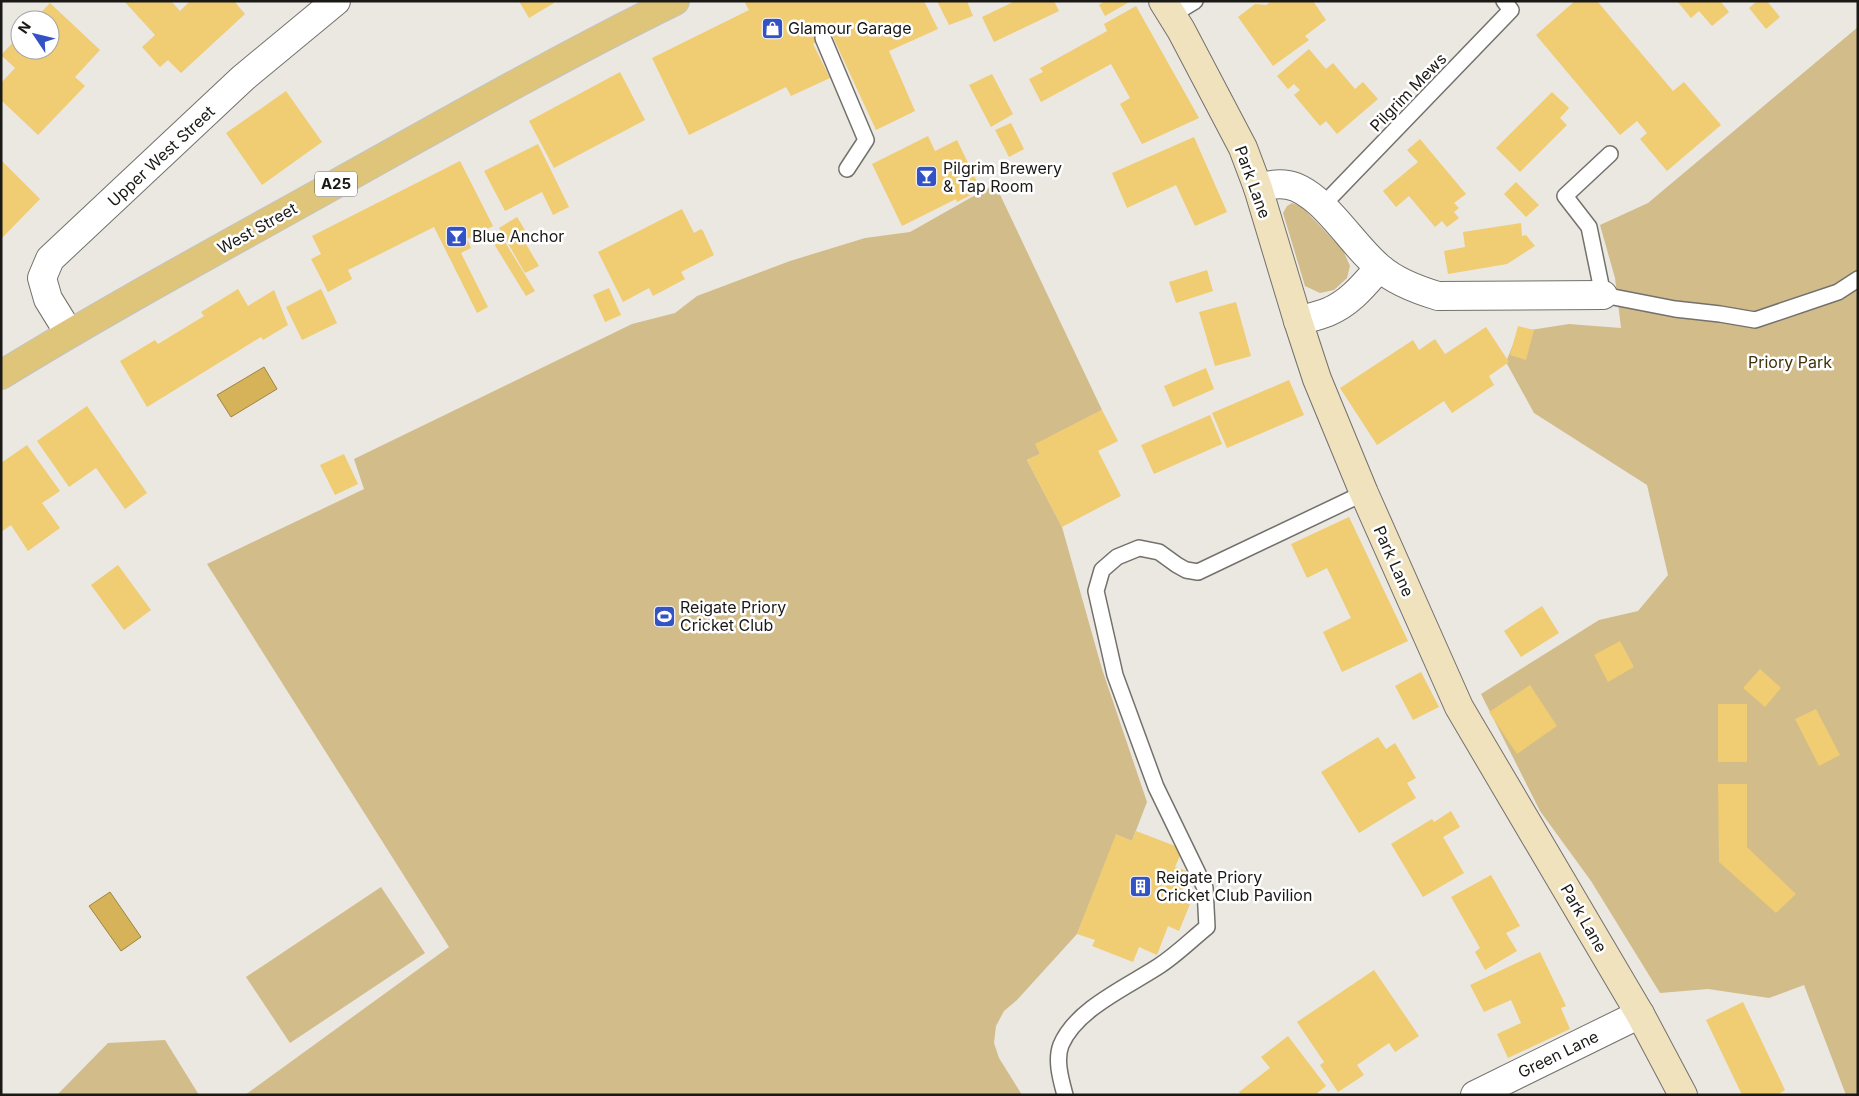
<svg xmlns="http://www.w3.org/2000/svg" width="1859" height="1096" font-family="Inter,sans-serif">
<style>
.green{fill:#d2bc8a}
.water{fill:#d6b258;stroke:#9e8444}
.building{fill:#f0cc72}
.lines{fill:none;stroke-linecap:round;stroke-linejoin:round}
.lane-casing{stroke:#74716c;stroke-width:18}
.street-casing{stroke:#74716c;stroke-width:30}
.secondary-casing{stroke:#74716c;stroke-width:30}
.primary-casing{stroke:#c3c3c2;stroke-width:30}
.lane{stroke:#fff;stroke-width:15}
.street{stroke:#fff;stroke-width:28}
.secondary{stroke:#efe2bd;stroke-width:28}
.primary{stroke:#dfc57a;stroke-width:28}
.labels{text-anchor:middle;stroke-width:5;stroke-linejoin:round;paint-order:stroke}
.shield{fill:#fff;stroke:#5f5e5c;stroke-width:1}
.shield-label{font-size:15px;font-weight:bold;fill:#1a1916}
.poi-label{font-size:16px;fill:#1a1916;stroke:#fff;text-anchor:start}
.street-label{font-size:16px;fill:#1a1916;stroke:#fff}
.park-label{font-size:16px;fill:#3f3108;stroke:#fff}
</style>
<rect width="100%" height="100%" fill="#ebe8e2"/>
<!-- green -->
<g class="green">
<polygon points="1858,27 1858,1095 1846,1095 1804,985 1769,998 1708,989 1660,993 1591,881 1540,811 1481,694 1599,620 1638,611 1668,575 1647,485 1534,413 1506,362 1518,332 1569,324 1621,328 1615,278 1600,225 1648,203"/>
<polygon points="995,184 1102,410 1036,444 1040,454 1027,460 1062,527 1102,669 1147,802 1132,841 1117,835 1077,934 1017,1000 1004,1011 996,1026 994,1043 999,1058 1022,1095 245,1095 449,947 207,564 364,489 354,459 632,324 675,313 697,296 790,261 865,238 910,232"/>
<polygon points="1292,203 1301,206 1343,250 1350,266 1347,278 1334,290 1320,293 1305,286 1283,213 1287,206"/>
<polygon points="381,887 425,953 290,1043 246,977"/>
<polygon points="165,1040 199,1095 57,1095 108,1043"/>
</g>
<!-- water -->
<g class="water">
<polygon points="264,367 277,389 231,417 217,395"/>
<polygon points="110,892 141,937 121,951 89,906"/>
</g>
<!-- building -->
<g class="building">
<polygon points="124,1 171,1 180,11 190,1 234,1 245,14 181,73 168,60 160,67 142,47 155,35"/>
<polygon points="519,1 553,1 554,3 529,18"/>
<polygon points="749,1 924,1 938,29 889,51 915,111 876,130 832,35 813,44 830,78 791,96 786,87 689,135 652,58 749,10 745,3"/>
<polygon points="937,1 967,1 973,16 949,25"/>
<polygon points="1015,1 1054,1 1059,11 994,42 982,17"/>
<polygon points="1105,1 1131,1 1105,16 1099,5"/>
<polygon points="1272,1 1313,1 1326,20 1305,36 1309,40 1273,66 1238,17 1255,4 1266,5"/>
<polygon points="1575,1 1597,1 1673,91 1684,82 1721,125 1667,171 1640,139 1647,133 1637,121 1620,135 1536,35"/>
<polygon points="1677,1 1720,1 1729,12 1712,26 1699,11 1691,18"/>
<polygon points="1757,1 1767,1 1780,17 1766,29 1749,8"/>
<polygon points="50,3 100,50 75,77 85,86 38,135 1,100 1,83 15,68 1,55 20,35 20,50 50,50 50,20 34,20"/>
<polygon points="1136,6 1199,118 1142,144 1120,104 1130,98 1111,64 1041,102 1029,79 1043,72 1040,68 1107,31 1104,24"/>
<polygon points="1309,49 1326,69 1333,63 1355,89 1363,82 1378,99 1337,134 1326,121 1320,126 1294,95 1300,90 1294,84 1288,89 1277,76"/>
<polygon points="620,72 645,120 554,168 529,121"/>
<polygon points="992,74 1013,114 991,127 969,85"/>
<polygon points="286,91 322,142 262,185 226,133"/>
<polygon points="1552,92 1569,108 1560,118 1567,125 1520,172 1496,148"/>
<polygon points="1011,123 1024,149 1009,157 995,130"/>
<polygon points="928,136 935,151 957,140 981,190 957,202 956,199 902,226 872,164"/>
<polygon points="1194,137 1227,212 1195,226 1176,185 1127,208 1112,173"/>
<polygon points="1420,139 1466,194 1454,203 1459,208 1454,212 1459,218 1447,227 1442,221 1435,227 1409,196 1396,207 1383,191 1418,162 1407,150"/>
<polygon points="538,144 569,207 553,215 542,192 505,211 484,171"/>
<polygon points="1,160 40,199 1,239"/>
<polygon points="460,161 493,226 467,239 471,248 461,253 488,307 477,313 434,227 348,270 352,279 328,292 311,259 321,254 312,236"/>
<polygon points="1516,182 1539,205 1526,217 1504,194"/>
<polygon points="682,209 694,233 701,229 703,231 714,255 681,272 685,279 653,296 649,288 623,302 598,252"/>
<polygon points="517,217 531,240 526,244 539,266 525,273 499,228"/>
<polygon points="1521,223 1522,236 1526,235 1535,246 1507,264 1448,274 1444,251 1465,247 1463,232"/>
<polygon points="500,234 535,291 526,296 491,239"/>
<polygon points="1207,270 1213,291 1176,303 1169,282"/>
<polygon points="609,288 621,315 605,322 593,295"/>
<polygon points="238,289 248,306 274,290 288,325 263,340 261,337 147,407 120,361 155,340 158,344 204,316 201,312"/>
<polygon points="321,289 337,323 302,340 286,307"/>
<polygon points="1236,302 1251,356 1215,366 1199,312"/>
<polygon points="1518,326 1534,330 1526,360 1510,355"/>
<polygon points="1486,327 1509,362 1489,376 1494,385 1452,413 1444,401 1377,445 1340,388 1413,340 1419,350 1435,339 1445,354"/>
<polygon points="1206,368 1214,389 1173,407 1164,386"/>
<polygon points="1289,380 1304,415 1227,448 1212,413"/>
<polygon points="87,406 147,493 125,509 96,468 69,487 37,441"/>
<polygon points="1102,410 1118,441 1098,451 1121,496 1062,527 1027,460 1040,454 1035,444"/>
<polygon points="1210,415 1222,444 1154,474 1141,445"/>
<polygon points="27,445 60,491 42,503 60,528 28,551 11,525 1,532 1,463"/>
<polygon points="344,454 358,484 335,495 320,465"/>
<polygon points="1349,517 1408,641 1342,672 1323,632 1351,618 1327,568 1307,578 1291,544"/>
<polygon points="118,565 151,610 124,630 91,585"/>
<polygon points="1542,606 1559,633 1521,657 1504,631"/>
<polygon points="1620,641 1634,667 1608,682 1594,655"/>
<polygon points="1760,669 1781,688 1765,707 1743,688"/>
<polygon points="1421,672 1439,707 1413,720 1395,686"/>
<polygon points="1530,685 1557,726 1517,754 1489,712"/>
<rect x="1718" y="704" width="29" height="58"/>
<polygon points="1816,709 1840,755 1819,766 1795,719"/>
<polygon points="1378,737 1386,749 1395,743 1416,778 1407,783 1416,798 1359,833 1321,772"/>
<polygon points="1718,784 1747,784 1747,847 1796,894 1776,913 1719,862"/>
<polygon points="1451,811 1460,827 1443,837 1464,873 1423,897 1391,844 1432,819 1434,822"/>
<polygon points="1136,831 1183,849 1175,867 1190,872 1179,901 1190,904 1179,931 1168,926 1157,955 1139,947 1133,962 1092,946 1095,940 1077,934 1116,834 1132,841"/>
<polygon points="1491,875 1520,926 1506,933 1517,951 1485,970 1475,952 1480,948 1451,897"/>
<polygon points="1540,952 1566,1006 1561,1008 1570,1029 1508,1058 1497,1034 1521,1023 1511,1000 1484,1012 1470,985"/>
<polygon points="1374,970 1419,1036 1395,1052 1389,1043 1357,1065 1364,1075 1338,1092 1320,1065 1324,1062 1297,1022"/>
<polygon points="1743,1002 1785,1090 1777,1095 1742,1095 1706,1020"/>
<polygon points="1288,1036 1326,1086 1315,1095 1241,1095 1239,1092 1270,1068 1261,1057"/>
</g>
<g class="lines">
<defs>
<g id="lane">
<polyline points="1172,15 1195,1"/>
<polyline points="823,38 866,140 847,169"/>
<polyline points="1610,154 1565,196 1589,227 1603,295 1675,309 1720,314 1755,320 1838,292 1858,279"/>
<polyline points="1322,206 1511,10 1504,1"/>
<path d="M1065 1095C1061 1080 1055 1060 1061 1045 1076 1009 1127 987 1159 966 1176 955 1191 940 1207 927L1205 888 1156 787 1115 675 1096 591 1102 570 1117 557 1139 548 1159 552 1177 565 1186 570 1198 572 1364 493"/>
</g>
<g id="street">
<path d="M1258 188C1268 185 1277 183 1288 185 1322 191 1353 247 1380 268 1396 282 1418 290 1438 296L1603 295"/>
<path d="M1298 321C1308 318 1318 316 1328 312 1350 303 1364 285 1379 268"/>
<polyline points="69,333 48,299 42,278 50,259 243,78 336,1"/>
<polyline points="1475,1095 1640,1014"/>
</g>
<polyline id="secondary" points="1163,1 1181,30 1243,148 1258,188 1298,321 1317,379 1364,493 1459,707 1640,1014 1683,1095"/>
<path id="primary" d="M1 375C110 308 223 247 334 185 447 122 559 58 675 1"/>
</defs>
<!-- lane casing -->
<use href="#lane" class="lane-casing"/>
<!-- street casing -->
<use href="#street" class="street-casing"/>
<!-- secondary casing -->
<use href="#secondary" class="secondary-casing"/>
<!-- primary casing -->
<use href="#primary" class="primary-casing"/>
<!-- lane -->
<use href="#lane" class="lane"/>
<!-- street -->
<use href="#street" class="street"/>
<!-- secondary -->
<use href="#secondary" class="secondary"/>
<!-- primary -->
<use href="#primary" class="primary"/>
</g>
<!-- icons -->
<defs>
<symbol id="shop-square" viewBox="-11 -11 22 22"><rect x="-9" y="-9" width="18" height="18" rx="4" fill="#3352c3" stroke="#fff"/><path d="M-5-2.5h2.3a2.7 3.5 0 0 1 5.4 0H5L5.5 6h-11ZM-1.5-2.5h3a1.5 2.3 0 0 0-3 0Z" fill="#fff"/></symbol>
<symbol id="bar-square" viewBox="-11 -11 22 22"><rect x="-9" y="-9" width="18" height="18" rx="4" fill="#3352c3" stroke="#fff"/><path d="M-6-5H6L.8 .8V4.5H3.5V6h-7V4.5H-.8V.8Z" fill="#fff"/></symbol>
<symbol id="stadium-square" viewBox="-11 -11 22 22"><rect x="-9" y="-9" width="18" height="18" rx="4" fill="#3352c3" stroke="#fff"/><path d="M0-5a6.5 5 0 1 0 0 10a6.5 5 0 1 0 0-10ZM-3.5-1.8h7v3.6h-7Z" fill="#fff"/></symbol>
<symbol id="building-square" viewBox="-11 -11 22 22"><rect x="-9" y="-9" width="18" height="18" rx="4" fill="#3352c3" stroke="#fff"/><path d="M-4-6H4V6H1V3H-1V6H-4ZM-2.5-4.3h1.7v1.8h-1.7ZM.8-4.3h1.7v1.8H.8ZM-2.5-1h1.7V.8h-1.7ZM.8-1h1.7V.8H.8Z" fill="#fff"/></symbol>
</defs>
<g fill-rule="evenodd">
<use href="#shop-square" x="760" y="16" width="25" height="25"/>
<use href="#bar-square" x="914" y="164" width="25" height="25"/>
<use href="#bar-square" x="444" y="224" width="25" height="25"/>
<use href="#stadium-square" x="652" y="604" width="25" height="25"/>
<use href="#building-square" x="1128" y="874" width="25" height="25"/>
</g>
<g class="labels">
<!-- shield labels -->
<rect class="shield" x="315" y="171.5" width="42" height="25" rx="4"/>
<g class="shield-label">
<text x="336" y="189">A25</text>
</g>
<!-- poi labels -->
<g class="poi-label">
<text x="788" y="34">Glamour Garage</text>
<text x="943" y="174">Pilgrim Brewery<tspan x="943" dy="18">&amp; Tap Room</tspan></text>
<text x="472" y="242">Blue Anchor</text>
<text x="680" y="613">Reigate Priory<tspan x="680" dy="18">Cricket Club</tspan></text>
<text x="1156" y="883">Reigate Priory<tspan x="1156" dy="18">Cricket Club Pavilion</tspan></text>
</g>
<!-- street labels -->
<g class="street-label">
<text transform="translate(1408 92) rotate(-46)" y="6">Pilgrim Mews</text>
<text transform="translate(161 156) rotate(-43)" y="6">Upper West Street</text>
<text transform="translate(1253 182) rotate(70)" y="6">Park Lane</text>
<text transform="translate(257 228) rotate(-29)" y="6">West Street</text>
<text transform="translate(1394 561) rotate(66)" y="6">Park Lane</text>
<text transform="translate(1584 918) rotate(60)" y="6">Park Lane</text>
<text transform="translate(1558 1054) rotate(-26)" y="6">Green Lane</text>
</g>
<!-- park labels -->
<g class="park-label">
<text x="1790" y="368">Priory Park</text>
</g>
</g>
<!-- border -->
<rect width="1859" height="1096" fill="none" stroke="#1a1916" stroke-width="5"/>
<!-- north arrow -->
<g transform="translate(35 35) rotate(305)"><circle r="24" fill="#ffffff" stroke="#a3a3a2"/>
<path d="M0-4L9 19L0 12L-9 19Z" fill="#3352c3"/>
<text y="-8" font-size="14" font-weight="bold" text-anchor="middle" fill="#1a1916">N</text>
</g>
</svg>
